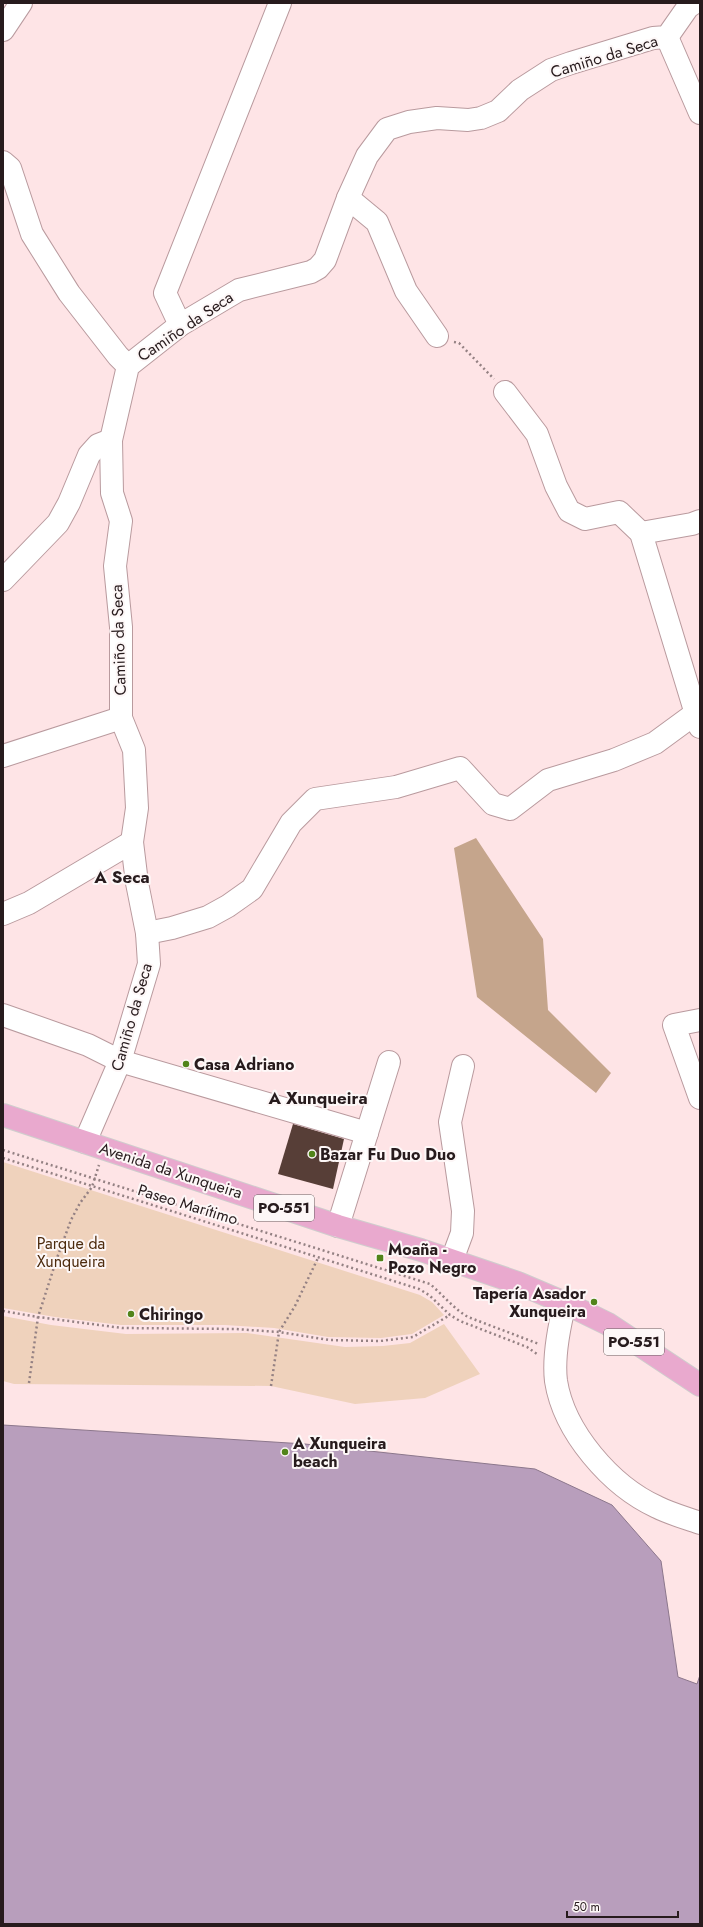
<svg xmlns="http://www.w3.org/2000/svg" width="703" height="1927" font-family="Jost,sans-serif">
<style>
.green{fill:#efd2bc}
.forest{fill:#c5a58c}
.water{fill:#b89ebc;stroke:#8c778c}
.building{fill:#573e37}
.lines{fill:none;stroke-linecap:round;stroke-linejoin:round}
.minor-casing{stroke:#b99a9e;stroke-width:24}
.major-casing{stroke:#cfcdcd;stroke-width:24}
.path{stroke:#948183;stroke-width:2.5;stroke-dasharray:2 3;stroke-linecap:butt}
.minor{stroke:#fff;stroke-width:22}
.major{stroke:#e9a9ce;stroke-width:22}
.poi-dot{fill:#51841a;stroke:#fdf7f7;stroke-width:1.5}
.labels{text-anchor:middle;stroke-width:4;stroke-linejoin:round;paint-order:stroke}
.shield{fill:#fdf7f7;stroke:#675d5e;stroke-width:1}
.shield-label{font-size:15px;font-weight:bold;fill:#271b1d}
.street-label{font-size:16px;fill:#271b1d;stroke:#fdf7f7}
.poi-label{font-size:16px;font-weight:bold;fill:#271b1d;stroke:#fdf7f7;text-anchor:start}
.park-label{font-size:16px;fill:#4d2b0d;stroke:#fdf7f7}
.neighbourhood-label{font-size:17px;font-weight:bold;fill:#271b1d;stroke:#fdf7f7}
</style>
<rect width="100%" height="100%" fill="#fee4e6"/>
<!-- green -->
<g class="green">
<polygon points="3,1162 420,1295 432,1302 444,1315 412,1334 381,1338 328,1337 274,1328 225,1325 121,1325 55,1317 3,1308"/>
<polygon points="3,1316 51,1325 126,1334 247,1333 345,1347 383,1346 410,1343 444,1324 480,1374 425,1398 355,1404 271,1386 14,1384 3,1381"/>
</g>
<!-- forest -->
<polygon class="forest" points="476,838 543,939 548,1010 611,1073 596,1093 477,997 454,848"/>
<!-- water -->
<polygon class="water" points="3,1425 305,1444 535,1469 612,1505 661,1561 678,1677 697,1684 700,1675 700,1924 3,1924"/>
<!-- building -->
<polygon class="building" points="293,1124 344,1139 333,1189 278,1174"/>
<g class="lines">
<defs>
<g id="minor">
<polyline points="3,30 21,3"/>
<polyline points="667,37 700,113"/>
<polyline points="3,162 10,168 32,234 69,293 118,356 128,366"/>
<polyline points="348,198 377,222 406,291 437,336"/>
<polyline points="180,325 165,293 280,3"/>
<polyline points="505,392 537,434 556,486 569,511 585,519 619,512 641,533 700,727"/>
<polyline points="641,533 692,524 700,521"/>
<polyline points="3,580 58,523 69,503 89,455 98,445 111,440"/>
<polyline points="3,756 121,718"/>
<polyline points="3,914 29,903 132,842"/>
<polyline points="147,933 172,928 208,917 228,906 252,889 291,823 315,799 396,787 460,768 493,804 510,809 548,780 614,760 655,743 696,713"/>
<polyline points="3,1015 88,1045 120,1061 367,1133"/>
<polyline points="700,1020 674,1025 700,1098"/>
<polyline points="85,1142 120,1061 149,964 147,933 137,883 132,842 137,808 134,750 121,718 121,627 115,566 121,521 112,493 111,440 128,366 180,325 239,290 311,272 318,268 325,260 348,198 367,156 387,129 409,122 437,118 468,120 481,118 498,111 520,90 551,70 571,63 653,38 667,37 688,7 694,3"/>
<polyline points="338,1226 389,1062"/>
<polyline points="452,1260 462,1233 463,1211 450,1122 463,1066"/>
<path d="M565 1303C559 1327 553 1356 556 1381 564 1432 611 1486 657 1507 671 1514 686 1518 700 1523"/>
</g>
<polyline id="major" points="3,1115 338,1226 421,1250 518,1283 565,1303 608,1324 700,1385"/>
</defs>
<!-- minor casing -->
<use href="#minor" class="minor-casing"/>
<!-- major casing -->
<use href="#major" class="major-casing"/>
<!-- path -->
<g class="path">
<polyline points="454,342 459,343 494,379"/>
<path d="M3 1150 430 1284C443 1295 454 1309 468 1317L539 1344"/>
<polyline points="3,1158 419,1289 429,1295 450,1315 460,1321 527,1347 537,1354"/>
<polyline points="3,1311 38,1317 122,1328 235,1329 279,1332 329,1340 380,1341 413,1337 450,1315"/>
<polyline points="29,1383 38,1317 57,1258 71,1220 80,1203 92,1187 99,1165"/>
<polyline points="271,1386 279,1332 295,1306 318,1258"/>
</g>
<!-- minor -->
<use href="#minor" class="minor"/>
<!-- major -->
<use href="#major" class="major"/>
</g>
<!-- markers -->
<g class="poi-dot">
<circle cx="186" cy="1064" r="4"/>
<circle cx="312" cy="1154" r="4"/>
<rect x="376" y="1254" width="8" height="8" rx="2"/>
<circle cx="594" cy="1302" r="4"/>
<circle cx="131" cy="1314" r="4"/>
<circle cx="285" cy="1452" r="4"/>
</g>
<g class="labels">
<!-- shield labels -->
<g class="shield">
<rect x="254" y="1195" width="60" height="26" rx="3"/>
<rect x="604" y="1329" width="60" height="26" rx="3"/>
</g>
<g class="shield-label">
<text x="284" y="1213">PO-551</text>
<text x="634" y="1347">PO-551</text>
</g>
<!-- street labels -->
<g class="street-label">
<text transform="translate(604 56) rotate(-17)" y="6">Camiño da Seca</text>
<text transform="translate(185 326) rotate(-34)" y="6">Camiño da Seca</text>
<text transform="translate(118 640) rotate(-92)" y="6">Camiño da Seca</text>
<text transform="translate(131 1017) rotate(-74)" y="6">Camiño da Seca</text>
<text transform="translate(171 1170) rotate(18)" y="6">Avenida da Xunqueira</text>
<text transform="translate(188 1204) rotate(17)" y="6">Paseo Marítimo</text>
</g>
<!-- poi labels -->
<g class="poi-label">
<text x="194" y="1070">Casa Adriano</text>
<text x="320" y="1160">Bazar Fu Duo Duo</text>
<text x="388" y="1255">Moaña -<tspan x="388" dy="18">Pozo Negro</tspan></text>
<text x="586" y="1299" text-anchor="end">Tapería Asador<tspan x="586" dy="18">Xunqueira</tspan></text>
<text x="139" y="1320">Chiringo</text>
<text x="293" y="1449">A Xunqueira<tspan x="293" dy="18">beach</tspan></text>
</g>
<!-- park labels -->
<g class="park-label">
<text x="71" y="1249">Parque da<tspan x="71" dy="18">Xunqueira</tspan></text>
</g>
<!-- neighbourhood labels -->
<g class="neighbourhood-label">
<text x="122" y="883">A Seca</text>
<text x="318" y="1104">A Xunqueira</text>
</g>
</g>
<!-- border -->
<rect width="703" height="1927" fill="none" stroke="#271b1d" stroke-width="8"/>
<!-- scale -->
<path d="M567 1911v6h111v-6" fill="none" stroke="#271b1d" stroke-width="2"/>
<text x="573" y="1911" font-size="12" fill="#271b1d" stroke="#fdf7f7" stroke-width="3" paint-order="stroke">50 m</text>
</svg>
